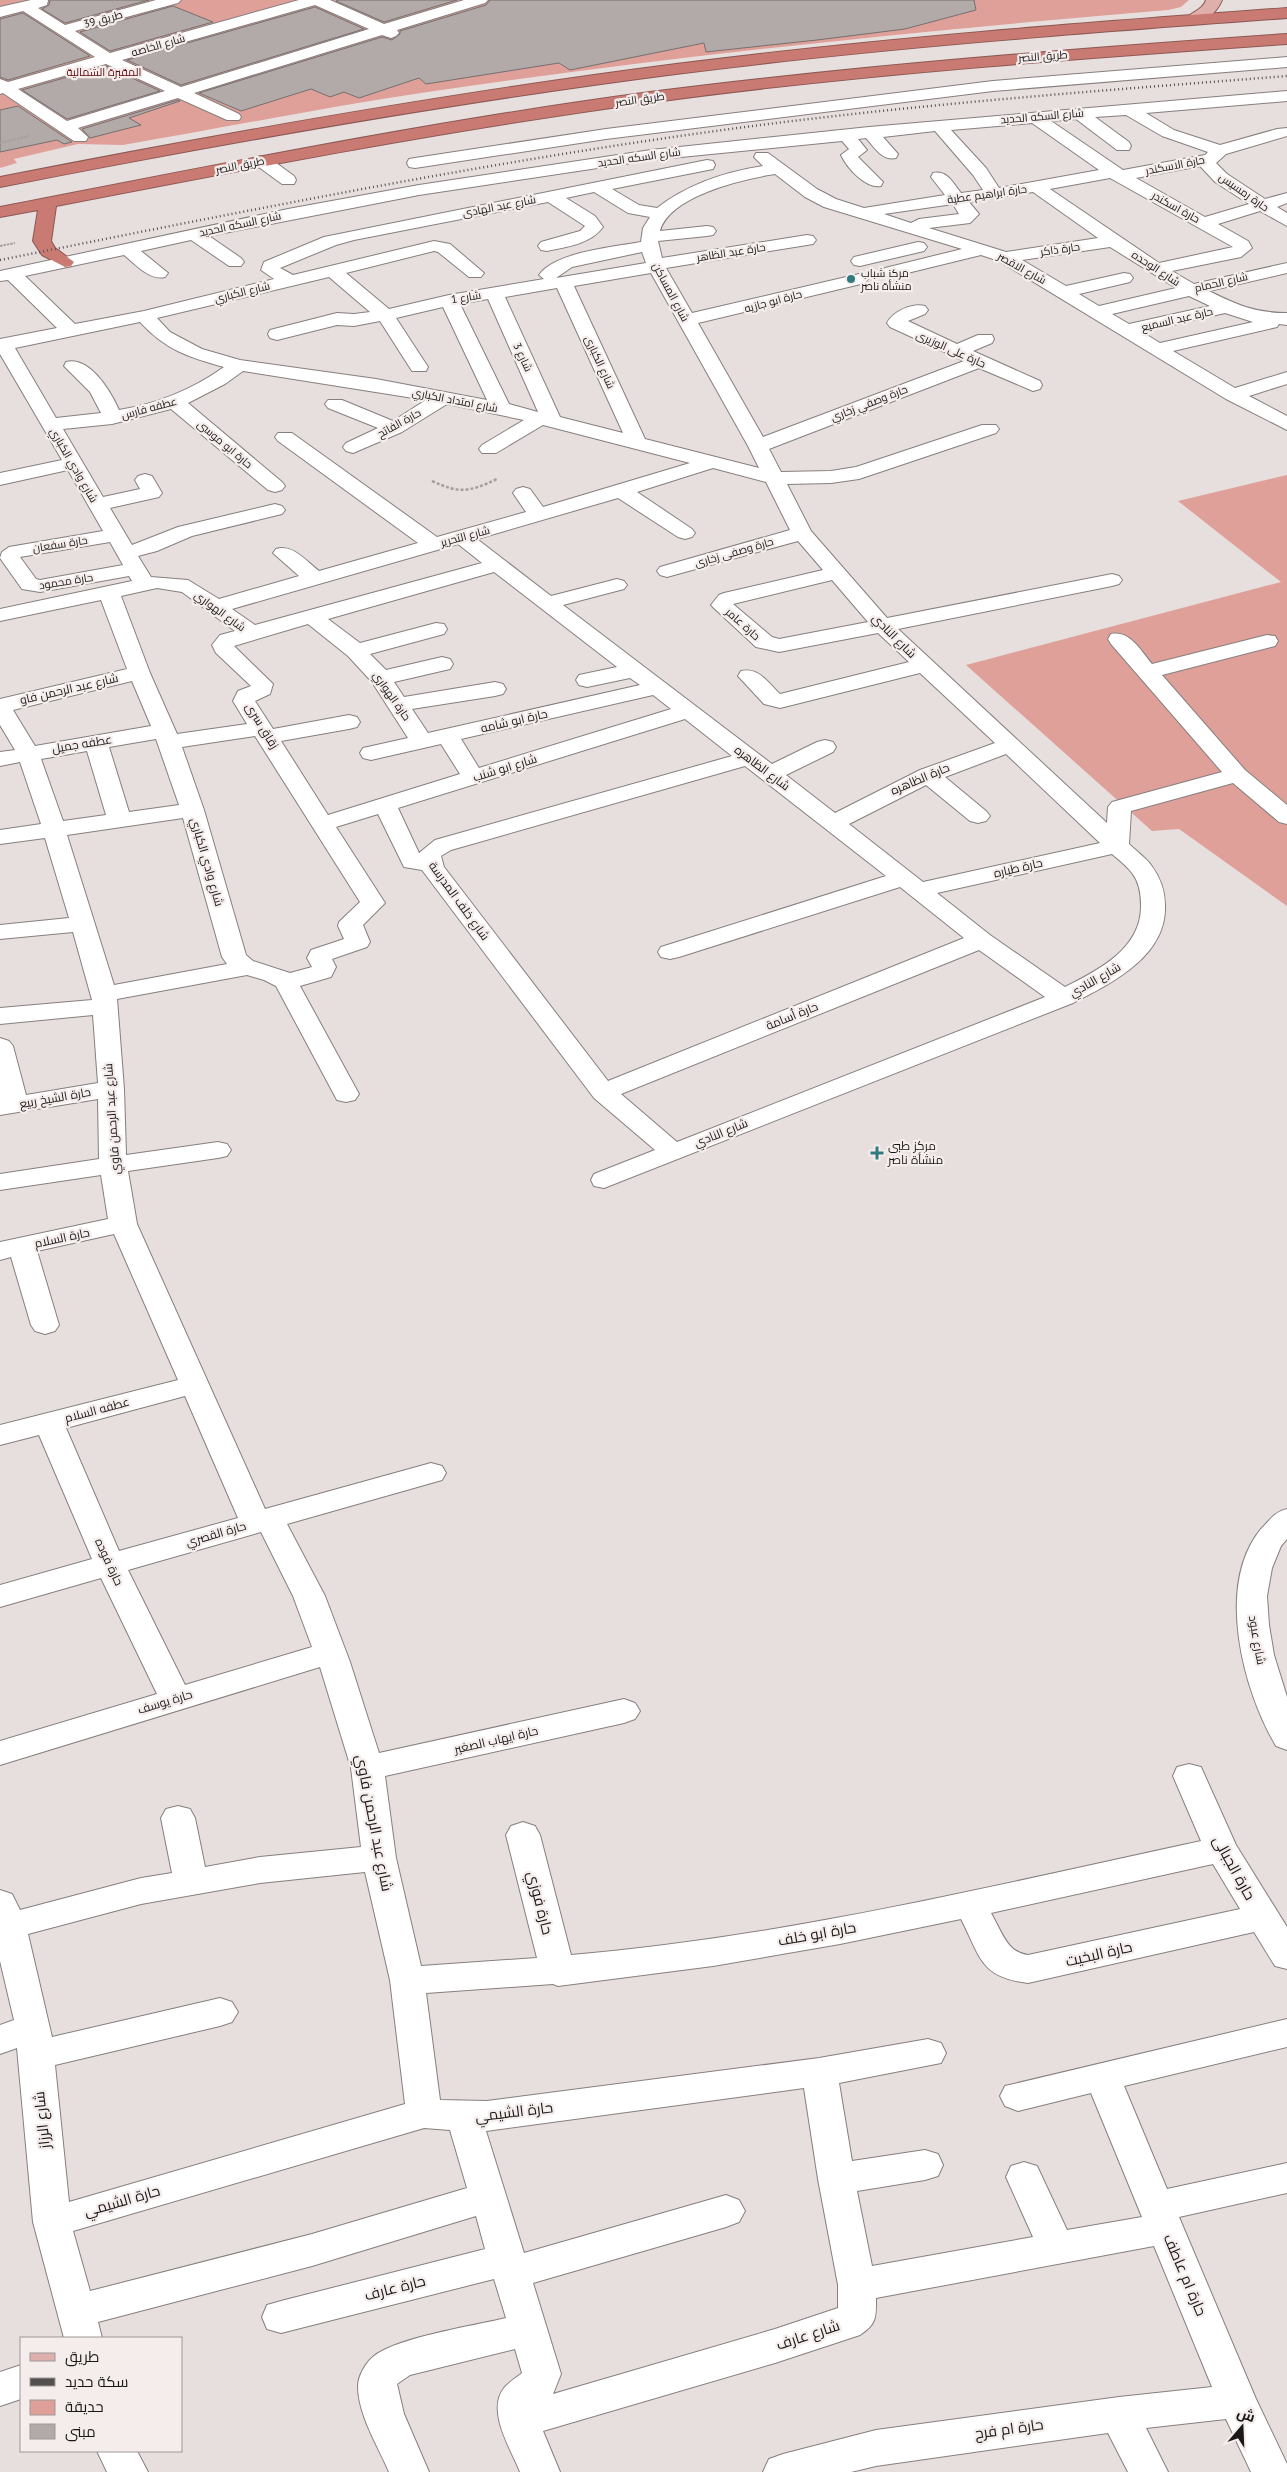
<svg xmlns="http://www.w3.org/2000/svg" width="1287" height="2472" font-family="'PT Sans',Cairo,sans-serif">
<style>
.green{fill:#dfa099}
.building{fill:#b2aaa9;stroke:#766f6e}
.lines{fill:none;stroke-linecap:round;stroke-linejoin:round}
.minor-casing{stroke:#867f7e;stroke-width:2}
.major-casing{stroke:#8c5853;stroke-width:2}
.highway-casing{stroke:#8c5853;stroke-width:2}
.path-far1{stroke:#a59f9e;stroke-width:2;stroke-dasharray:2.5 1;stroke-linecap:butt}
.path{stroke:#a59f9e;stroke-width:2.5;stroke-dasharray:3 2;stroke-linecap:butt}
.minor{fill:#fff;fill-rule:evenodd}
.major{fill:#dfb0ab;fill-rule:evenodd}
.highway{fill:#c97b73;fill-rule:evenodd}
.rail{stroke:#555050;stroke-width:2.5;stroke-dasharray:1 3;stroke-linecap:butt}
.poi-dot{fill:#317a7f;stroke:#f4edec;stroke-width:2}
.labels{text-anchor:middle;stroke-width:4.5;stroke-linejoin:round;paint-order:stroke}
.far-street-label{font-size:11px;fill:#1a1717;stroke:#f4edec}
.far-park-label{font-size:11px;fill:#5d080a;stroke:#f4edec}
.far-poi-label{font-size:11px;fill:#1a1717;stroke:#f4edec;text-anchor:start}
.street-label{font-size:12px;fill:#1a1717;stroke:#f4edec}
.poi-label{font-size:12px;fill:#1a1717;stroke:#f4edec;text-anchor:start}
.near-street-label{font-size:15px;fill:#1a1717;stroke:#f4edec}
</style>
<rect width="100%" height="100%" fill="#e7dfde"/>
<!-- green -->
<g class="green">
<path d="M0 0H1189L1181 7 1168 10C918 31 669 56 421 93 321 108 222 128 123 145L78 144 14 159 17 163 0 168Z"/>
<polygon points="1287,475 1287,906 1179,829 1152,831 966,665 1281,582 1178,501"/>
</g>
<!-- building -->
<g class="building">
<polygon points="50,0 149,0 65,23 42,9 49,5"/>
<polygon points="338,0 457,0 384,22 336,1"/>
<polygon points="490,0 974,0 976,10 905,29 817,40 706,52 704,43 570,70 559,63 426,84 419,78 359,98 344,92 330,97 311,89 241,111 199,93 382,37 392,40 400,34 400,31 486,5"/>
<polygon points="173,6 213,22 110,51 80,32"/>
<polygon points="315,7 364,29 181,85 127,60"/>
<polygon points="23,13 90,56 8,80 0,77 0,19"/>
<polygon points="106,66 160,91 67,119 22,90"/>
<polygon points="178,100 180,101 129,118 141,125 90,138 82,129"/>
<polygon points="18,106 72,142 64,144 57,140 0,152 0,110"/>
</g>
<g class="lines">
<defs>
<g id="minor">
<path d="M31 0H48L47 5 38 8 65 25 156 0H181L178 3 75 31 110 53 299 0H330L384 24 464 0H488L485 3 397 30 399 33 396 36 391 38 382 35 194 93 239 114 241 117 239 120H227L178 98 78 128 88 137 86 141H74L3 93 0 94V79L8 82 95 57 23 11 0 17V7ZM315 5 369 29 181 87 122 60ZM106 64 165 91 67 121 18 89Z"/>
<polygon points="1287,57 1287,67 993,91 606,139 415,168 409,167 407,163 409,159 415,158 606,129 993,81"/>
<path d="M1287 91V101L1146 113 1174 130 1220 145 1277 129 1287 128V136L1226 154 1216 163 1227 174 1265 199 1287 193V203L1277 207 1287 213V226L1260 211 1218 224 1248 241 1252 248 1241 257 1172 271 1194 284 1287 263V273L1209 291C1237 305 1255 313 1287 313V325L1279 324 1277 327 1173 351 1235 388 1287 372V384L1249 396 1287 416V430L1226 399 999 261 981 255 891 277 885 276 882 272 885 268 962 249 824 207 805 197 775 174C743 179 669 196 660 231L707 226 713 227 716 231 713 235 707 236 658 241 662 258 807 235 813 236 816 240 813 244 807 245 666 268 692 313 859 274 865 275 868 279 865 283 698 323 763 437 964 361 890 327 887 323C893 311 913 303 925 306L928 310 925 314 908 321 957 344 978 335H992L994 339 992 343 973 351 1040 381 1042 385 1040 389 1033 391 979 368 769 449 781 472 831 471 856 467 982 425H996L999 429 996 433 859 479 831 483 787 484 811 531 887 618 1112 574 1119 576 1122 580 1119 584 1112 586 898 629 1107 823 1108 807 1112 802 1222 772 1111 644 1108 639 1111 634C1130 630 1141 651 1152 664L1267 635 1275 636 1278 641 1275 646 1162 675 1245 770 1287 805V824L1279 822 1233 783 1131 811 1129 844C1136 851 1145 857 1151 865 1160 877 1165 890 1165 905 1167 956 1112 983 1073 1003L604 1188 594 1186 591 1180 594 1174 655 1150 594 1098 422 870 404 867 378 814 336 827 385 903 363 925 370 942 367 947 332 959 336 967 331 977 300 986 359 1094 355 1100 346 1102 337 1100 276 986 264 980 247 975 117 999 124 1089 126 1155 218 1142 227 1144 231 1150 227 1156 218 1158 128 1171 137 1224 265 1509 431 1463 442 1466 446 1473 442 1480 287 1524 325 1596 350 1662 379 1753 624 1699 635 1703 640 1711 635 1719 624 1723 385 1776 396 1858 421 1966 537 1958 506 1835 511 1826 523 1822 535 1826 540 1835 571 1955C785 1937 992 1886 1201 1841L1173 1776 1177 1767 1189 1764 1201 1767 1236 1845 1287 1927V1969L1275 1966 1254 1932 1028 1983C980 1977 981 1958 961 1919L840 1944 713 1966 558 1986 553 1984 426 1993 440 2100 487 2101 819 2058 928 2039 941 2043 946 2053 941 2063 839 2083 852 2161 925 2150 938 2154 943 2165 938 2176 925 2180 857 2191 872 2266 1033 2237 1006 2177 1011 2166 1024 2162 1037 2166 1067 2230 1142 2217 1091 2093 1018 2111 1005 2106 1000 2096 1005 2086 1287 2019V2047L1124 2086 1167 2189 1287 2163V2193L1179 2217 1256 2399 1287 2464V2472H1251L1226 2419 1146 2428 1168 2472H1128L1108 2433 876 2466 851 2472H763L769 2459 783 2454 876 2430 1119 2397 1212 2387 1154 2246 876 2298C876 2317 877 2324 860 2335L775 2363 543 2431 560 2472H520C511 2449 486 2411 504 2388 509 2382 517 2377 522 2373L515 2349 410 2375 397 2384 404 2414 429 2472H389C378 2446 358 2415 358 2386 358 2376 366 2362 374 2356 399 2337 473 2326 506 2318L494 2279 281 2333 267 2329 262 2317 267 2305 281 2301 485 2249 476 2216 312 2266 98 2322 102 2338H64L33 2222 17 2048 0 2054V2025L14 2020 0 1961V1890L12 1894 20 1910 141 1878 172 1873 161 1818 166 1809 178 1806 190 1809 195 1818 205 1867 260 1857 361 1847 351 1768 320 1667 0 1765V1741L157 1694 101 1578 0 1607V1585L92 1559 39 1435 0 1445V1425L178 1380 114 1234 37 1251 59 1325 55 1331 45 1334 35 1331 31 1325 11 1257 0 1260V1242L108 1219 101 1175 0 1190V1174L99 1159 98 1099 0 1115V1038L9 1041 13 1046 26 1095 98 1083 93 1015 0 1024V1008L92 1000 73 932 0 939V925L69 918 45 838 0 844V830L41 824 20 762 0 766V752L15 750 0 725V699L127 669 101 600 0 621V609L132 581 129 576 40 592 22 589 0 558 2 552 9 547 103 531 68 470 0 485V473L62 460 0 354V339L57 328 8 280 0 281V271L288 209 419 185 651 150 869 127ZM1126 115 1162 136 1208 152 1205 155 1123 170 1051 121 1076 119 1117 150H1129L1131 146 1129 142 1095 117ZM1032 123 1099 170 999 188 986 168 951 130ZM935 131 973 175 983 190 961 193C953 183 947 170 933 173L931 177 945 195 864 208 836 199 817 189 768 153H756L754 157 763 166C725 172 688 184 657 208L639 205 612 189 713 169 715 165 713 161 707 160 324 237 264 262 261 270 274 279 144 311 75 324 25 276 124 255C135 264 150 281 165 277L168 273 141 251 191 240 229 266H241L244 262 241 258 209 236 419 195 651 160 842 141 849 149 841 155C847 168 866 189 881 186L883 182 858 157 867 150 858 139 866 138C875 148 882 161 896 158L898 154 883 137ZM1200 166 1215 182 1249 204 1205 217 1136 178ZM1110 178 1233 247 1159 263 1050 189ZM594 192 628 213 650 217 643 228 641 242C614 247 555 252 539 275L544 279 449 295 389 309 346 273 434 251 438 252 469 277H481L484 273 450 244 434 241 293 275 280 268 336 245 354 240 548 202 585 226 580 231 541 242 538 246 541 250 547 251C566 247 591 244 603 227L595 216 566 198ZM1033 192 1098 238 1006 252 929 228 970 223 979 214 969 202ZM953 204 959 214 919 219 911 223 884 214ZM1110 247 1176 288 1099 306 1079 294 1130 282 1133 278 1130 274 1124 273 1066 286 1022 260ZM642 252 646 263 556 278 572 267ZM651 273 748 446 759 468 645 439 574 286ZM329 277 370 312 354 314 337 313 270 330 268 334 270 338 277 340 337 325 354 326 380 321 412 371H426L428 367 396 318 443 307 487 400 376 379 240 360 202 349 170 332 157 318ZM557 288 623 433 560 417 505 297ZM1189 296 1210 306 1129 324 1112 314ZM488 299 538 412 509 404 460 304ZM1225 313 1253 322 1160 343 1142 332ZM140 322C166 350 188 357 224 367 193 389 157 404 119 410 111 392 90 356 66 362L64 366 90 392 101 413 56 418 15 348ZM243 371 426 400 393 421 342 400H328L325 404 328 408 378 428 346 443 343 447 346 451 353 453 402 432 447 404 524 420 482 445 479 449 482 453H496L543 425 690 463 543 507 530 489 523 487 516 489 513 493 526 512 437 537 292 433H278L275 437 278 441 418 543 319 571C306 561 293 544 276 549L273 553 299 576 219 599 188 580 151 577 138 556 157 551 192 536 282 514 285 510 282 506 275 504 178 527 132 545 110 508 159 497 162 493 152 476 145 474 138 476 135 480 140 489 103 497 63 429 112 424 171 409 268 490 275 492 282 490 285 486 282 482 188 403 225 384ZM713 468 766 482 790 530 660 567 657 571 660 575 667 577 674 575 798 541 823 570 724 593 719 595 711 605 715 609 756 647 779 652 878 633 909 662 780 694C768 683 759 667 741 671L738 676 764 704 780 708 920 673 995 743 920 770 835 813 786 775 833 752 836 747 833 742 825 740 817 742 772 764 563 605 624 589 627 585 624 581 617 579 551 596 477 539 618 498 678 537 685 539 692 537 695 533 692 529 637 492ZM110 542 123 565 40 580 36 579 20 557ZM458 544 482 563 255 625 232 609ZM494 572 617 667 579 675 576 680 579 685 587 687 630 678 640 685 428 733 412 709 495 696 503 694 506 689 503 684 495 682 404 697 394 682 450 669 453 664 450 659 442 657 386 670 370 654 444 634 447 629 444 624 436 623 360 643 328 619ZM832 580 868 622 779 639 772 637 733 604ZM157 588 182 592 235 631 220 635 212 645 216 653 251 686 238 691 233 701 247 724 177 734 150 673 121 596ZM308 624 348 656 372 682 408 738 363 748 360 753 363 758 371 760 441 744 460 774 328 815 281 741 349 729 357 727 360 722 357 717 349 715 273 729 255 701 270 694 273 684 234 646ZM132 681 151 726 35 746 13 710ZM653 695 671 709 479 768 461 739ZM685 719 732 756 435 840 419 853 398 808ZM255 736 360 902 339 922 338 926 344 939 311 950 307 958 312 967 290 973 253 961 246 955 204 810 182 747ZM156 739 179 805 129 812 109 747ZM87 751 106 815 63 821 41 759ZM1006 754 1100 843 923 882 849 824 926 785 970 821 978 823 986 821 990 816 986 811 945 777ZM745 766 886 876 661 947 658 952 661 957 670 959 679 957 900 887 964 938 608 1081 444 867 441 856 451 850ZM183 818 222 957 227 964 114 985 67 835ZM1112 854C1119 860 1127 866 1132 873 1139 882 1141 893 1141 905 1142 948 1099 970 1065 987L990 935 937 893ZM979 950 1045 997 677 1142 621 1094ZM185 1396 238 1518 119 1551 66 1428ZM261 1532 293 1596 312 1647 185 1685 128 1570ZM1213 1864 1240 1909 1028 1955C1007 1953 1001 1930 991 1913ZM365 1872 390 1980 405 2104 69 2202 55 2065 220 2026 232 2022 238 2012 232 2002 220 1998 52 2037 28 1934 141 1904 260 1883ZM804 2088 818 2179 838 2285V2308L775 2329 553 2394 561 2374 533 2283 726 2227 739 2222 745 2211 739 2200 726 2195 524 2253 486 2131ZM424 2128 450 2130 467 2188 312 2234 90 2291 73 2231Z"/>
<polygon points="262,156 268,157 294,176 296,180 294,184 282,184 256,165 254,161 256,157"/>
<polygon points="918,242 924,243 927,247 924,251 860,266 854,265 851,261 854,257"/>
<path d="M1287 1509V1539L1281 1546 1272 1568 1267 1596 1269 1625 1274 1655 1287 1697V1750L1276 1746C1243 1690 1215 1585 1261 1529 1270 1520 1274 1512 1287 1509Z"/>
<polygon points="21,2365 21,2399 0,2406 0,2372"/>
<polygon points="97,2451 137,2451 148,2472 107,2472"/>
</g>
<path id="major" d="M1206 0H1222C1217 13 1201 27 1187 23L1184 20C1191 12 1203 10 1206 0Z"/>
<g id="highway">
<path d="M1287 8V18C1083 33 879 48 676 74 449 103 224 143 0 187V177C224 133 449 93 676 64 879 38 1083 23 1287 8Z"/>
<path d="M1287 34V44C1073 59 859 74 647 103 448 130 252 168 56 206L51 241 55 248 74 262 71 266 65 267 42 255 33 241 38 210 0 217V207C216 165 432 121 650 92 861 65 1074 49 1287 34Z"/>
</g>
</defs>
<!-- minor casing -->
<use href="#minor" class="minor-casing"/>
<!-- major casing -->
<use href="#major" class="major-casing"/>
<!-- highway casing -->
<use href="#highway" class="highway-casing"/>
<!-- path-far1 -->
<g class="path-far1">
<polyline points="0,143 29,136"/>
<polyline points="0,246 15,243"/>
</g>
<!-- path -->
<path class="path" d="M432 481C460 494 469 492 497 479"/>
<!-- minor -->
<use href="#minor" class="minor"/>
<!-- major -->
<use href="#major" class="major"/>
<!-- highway -->
<use href="#highway" class="highway"/>
<!-- rail -->
<path class="rail" d="M0 260C250 210 500 159 753 126 930 103 1109 90 1287 76"/>
</g>
<!-- markers -->
<g class="poi-dot">
<circle cx="851" cy="279" r="5"/>
<path d="M874.5 1145.5h5v5h5v5h-5v5h-5v-5h-5v-5h5z"/>
</g>
<g class="labels">
<!-- far-street labels -->
<g class="far-street-label">
<text transform="translate(103 19) rotate(-15)" y="4">طريق 39</text>
<text transform="translate(158 45) rotate(-16)" y="4">شارع الخاصه</text>
<text transform="translate(1043 56) rotate(-4)" y="4">طريق النصر</text>
<text transform="translate(640 99) rotate(-8)" y="4">طريق النصر</text>
<text transform="translate(1042 116) rotate(-5)" y="4">شارع السكه الحديد</text>
<text transform="translate(639 157) rotate(-8)" y="4">شارع السكه الحديد</text>
<text transform="translate(240 165) rotate(-11)" y="4">طريق النصر</text>
<text transform="translate(1175 165) rotate(-11)" y="4">حارة الاسكندر</text>
<text transform="translate(1244 192) rotate(35)" y="4">حارة رمسيس</text>
<text transform="translate(987 194) rotate(-8)" y="4">حارة ابراهيم عطية</text>
<text transform="translate(499 206) rotate(-11)" y="4">شارع عبد الهادى</text>
<text transform="translate(1176 207) rotate(29)" y="4">حارة اسكندر</text>
<text transform="translate(240 224) rotate(-12)" y="4">شارع السكه الحديد</text>
<text transform="translate(1060 249) rotate(-8)" y="4">حارة ذاكر</text>
<text transform="translate(731 252) rotate(-9)" y="4">حارة عبد الظاهر</text>
<text transform="translate(1022 268) rotate(29)" y="4">شارع الاقصر</text>
<text transform="translate(1156 268) rotate(33)" y="4">شارع الوحده</text>
<text transform="translate(1221 282) rotate(-13)" y="4">شارع الحمام</text>
<text transform="translate(242 292) rotate(-14)" y="4">شارع الكباري</text>
<text transform="translate(671 292) rotate(62)" y="4">شارع المساكن</text>
<text transform="translate(466 297) rotate(-9)" y="4">شارع 1</text>
<text transform="translate(773 301) rotate(-15)" y="4">حارة ابو جازيه</text>
<text transform="translate(1177 319) rotate(-13)" y="4">حارة عبد السميع</text>
<text transform="translate(951 349) rotate(24)" y="4">حارة على الوزيرى</text>
<text transform="translate(523 357) rotate(65)" y="4">شارع 3</text>
<text transform="translate(600 362) rotate(65)" y="4">شارع الكبارى</text>
<text transform="translate(455 400) rotate(11)" y="4">شارع امتداد الكباري</text>
<text transform="translate(869 403) rotate(-21)" y="4">حارة وصفي زخاري</text>
<text transform="translate(149 408) rotate(-15)" y="4">عطفه فارس</text>
<text transform="translate(399 423) rotate(-29)" y="4">حارة الفاتح</text>
<text transform="translate(225 444) rotate(40)" y="4">حارة ابو موسى</text>
<text transform="translate(74 465) rotate(60)" y="4">شارع وادي الكباري</text>
<text transform="translate(465 536) rotate(-15)" y="4">شارع التحرير</text>
<text transform="translate(60 544) rotate(-9)" y="4">حارة سفعان</text>
<text transform="translate(734 552) rotate(-16)" y="4">حارة وصفى زخارى</text>
<text transform="translate(66 581) rotate(-9)" y="4">حارة محمود</text>
<text transform="translate(220 611) rotate(36)" y="4">شارع الهواري</text>
<text transform="translate(743 624) rotate(42)" y="4">حارة عامر</text>
<text transform="translate(392 696) rotate(55)" y="4">حارة الهواري</text>
</g>
<!-- far-park labels -->
<g class="far-park-label">
<text x="104" y="76">المقبرة الشمالية</text>
</g>
<!-- far-poi labels -->
<g class="far-poi-label">
<text x="861" y="277">مركز شباب<tspan x="861" dy="13">منشأة ناصر</tspan></text>
</g>
<!-- street labels -->
<g class="street-label">
<text transform="translate(894 636) rotate(45)" y="4">شارع النادي</text>
<text transform="translate(69 689) rotate(-13)" y="4">شارع عبد الرحمن فاو</text>
<text transform="translate(514 721) rotate(-13)" y="4">حارة ابو شامه</text>
<text transform="translate(262 726) rotate(58)" y="4">زقاق سرى</text>
<text transform="translate(82 744) rotate(-9)" y="4">عطفه جميل</text>
<text transform="translate(505 768) rotate(-17)" y="4">شارع ابو شنب</text>
<text transform="translate(762 768) rotate(37)" y="4">شارع الظاهره</text>
<text transform="translate(920 779) rotate(-23)" y="4">حارة الظاهره</text>
<text transform="translate(207 862) rotate(74)" y="4">شارع وادي الكباري</text>
<text transform="translate(1018 868) rotate(-13)" y="4">حارة طياره</text>
<text transform="translate(459 901) rotate(54)" y="4">شارع خلف المدرسة</text>
<text transform="translate(1095 980) rotate(-30)" y="4">شارع النادي</text>
<text transform="translate(792 1016) rotate(-22)" y="4">حارة أسامة</text>
<text transform="translate(55 1098) rotate(-10)" y="4">حارة الشيخ ربيع</text>
<text transform="translate(112 1119) rotate(-94)" y="4">شارع عبد الرحمن فاوي</text>
<text transform="translate(721 1133) rotate(-22)" y="4">شارع النادي</text>
<text transform="translate(62 1238) rotate(-12)" y="4">حارة السلام</text>
<text transform="translate(97 1410) rotate(-15)" y="4">عطفه السلام</text>
<text transform="translate(216 1534) rotate(-16)" y="4">حارة القصري</text>
<text transform="translate(109 1562) rotate(65)" y="4">حارة فوده</text>
<text transform="translate(1257 1640) rotate(80)" y="4">شارع عبود</text>
<text transform="translate(165 1702) rotate(-17)" y="4">حارة يوسف</text>
<text transform="translate(496 1740) rotate(-13)" y="4">حارة ايهاب الصغير</text>
</g>
<!-- poi labels -->
<g class="poi-label">
<text x="888" y="1150">مركز طبى<tspan x="888" dy="14">منشأة ناصر</tspan></text>
</g>
<!-- near-street labels -->
<g class="near-street-label">
<text transform="translate(374 1823) rotate(79)" y="5">شارع عبد الرحمن فاوي</text>
<text transform="translate(1234 1868) rotate(61)" y="5">حارة الجبالى</text>
<text transform="translate(540 1903) rotate(76)" y="5">حارة فوزي</text>
<text transform="translate(817 1934) rotate(-10)" y="5">حارة ابو خلف</text>
<text transform="translate(1099 1954) rotate(-13)" y="5">حارة البخيت</text>
<text transform="translate(514 2112) rotate(-7)" y="5">حارة الشيمي</text>
<text transform="translate(42 2120) rotate(-96)" y="5">شارع الرزاز</text>
<text transform="translate(122 2201) rotate(-16)" y="5">حارة الشيمي</text>
<text transform="translate(1185 2275) rotate(67)" y="5">حارة ام عاطف</text>
<text transform="translate(395 2288) rotate(-14)" y="5">حارة عارف</text>
<text transform="translate(808 2335) rotate(-18)" y="5">شارع عارف</text>
<text transform="translate(1009 2429) rotate(-8)" y="5">حارة ام فرح</text>
</g>
</g>
<!-- legend -->
<rect x="20" y="2337" width="162" height="115" fill="#f4edec" stroke="#9d9797"/>
<rect x="30" y="2353" width="25" height="8" fill="#dfb0ab" stroke="#9d9797"/>
<text x="65" y="2362" font-size="15" fill="#1a1717">طريق</text>
<rect x="30" y="2378" width="25" height="8" fill="#555050" stroke="#9d9797"/>
<text x="65" y="2387" font-size="15" fill="#1a1717">سكة حديد</text>
<rect x="30" y="2400" width="25" height="15" fill="#dfa099" stroke="#9d9797"/>
<text x="65" y="2412" font-size="15" fill="#1a1717">حديقة</text>
<rect x="30" y="2424" width="25" height="15" fill="#b2aaa9" stroke="#9d9797"/>
<text x="65" y="2437" font-size="15" fill="#1a1717">مبنى</text>
<!-- north arrow -->
<g transform="translate(1242 2427) rotate(19)" stroke="#f4edec" stroke-width="4" paint-order="stroke">
<path d="M0-4L9 19L0 12L-9 19Z" fill="#1a1717"/>
<text y="-8" font-size="14" font-weight="bold" text-anchor="middle" fill="#1a1717">ش</text>
</g>
</svg>
